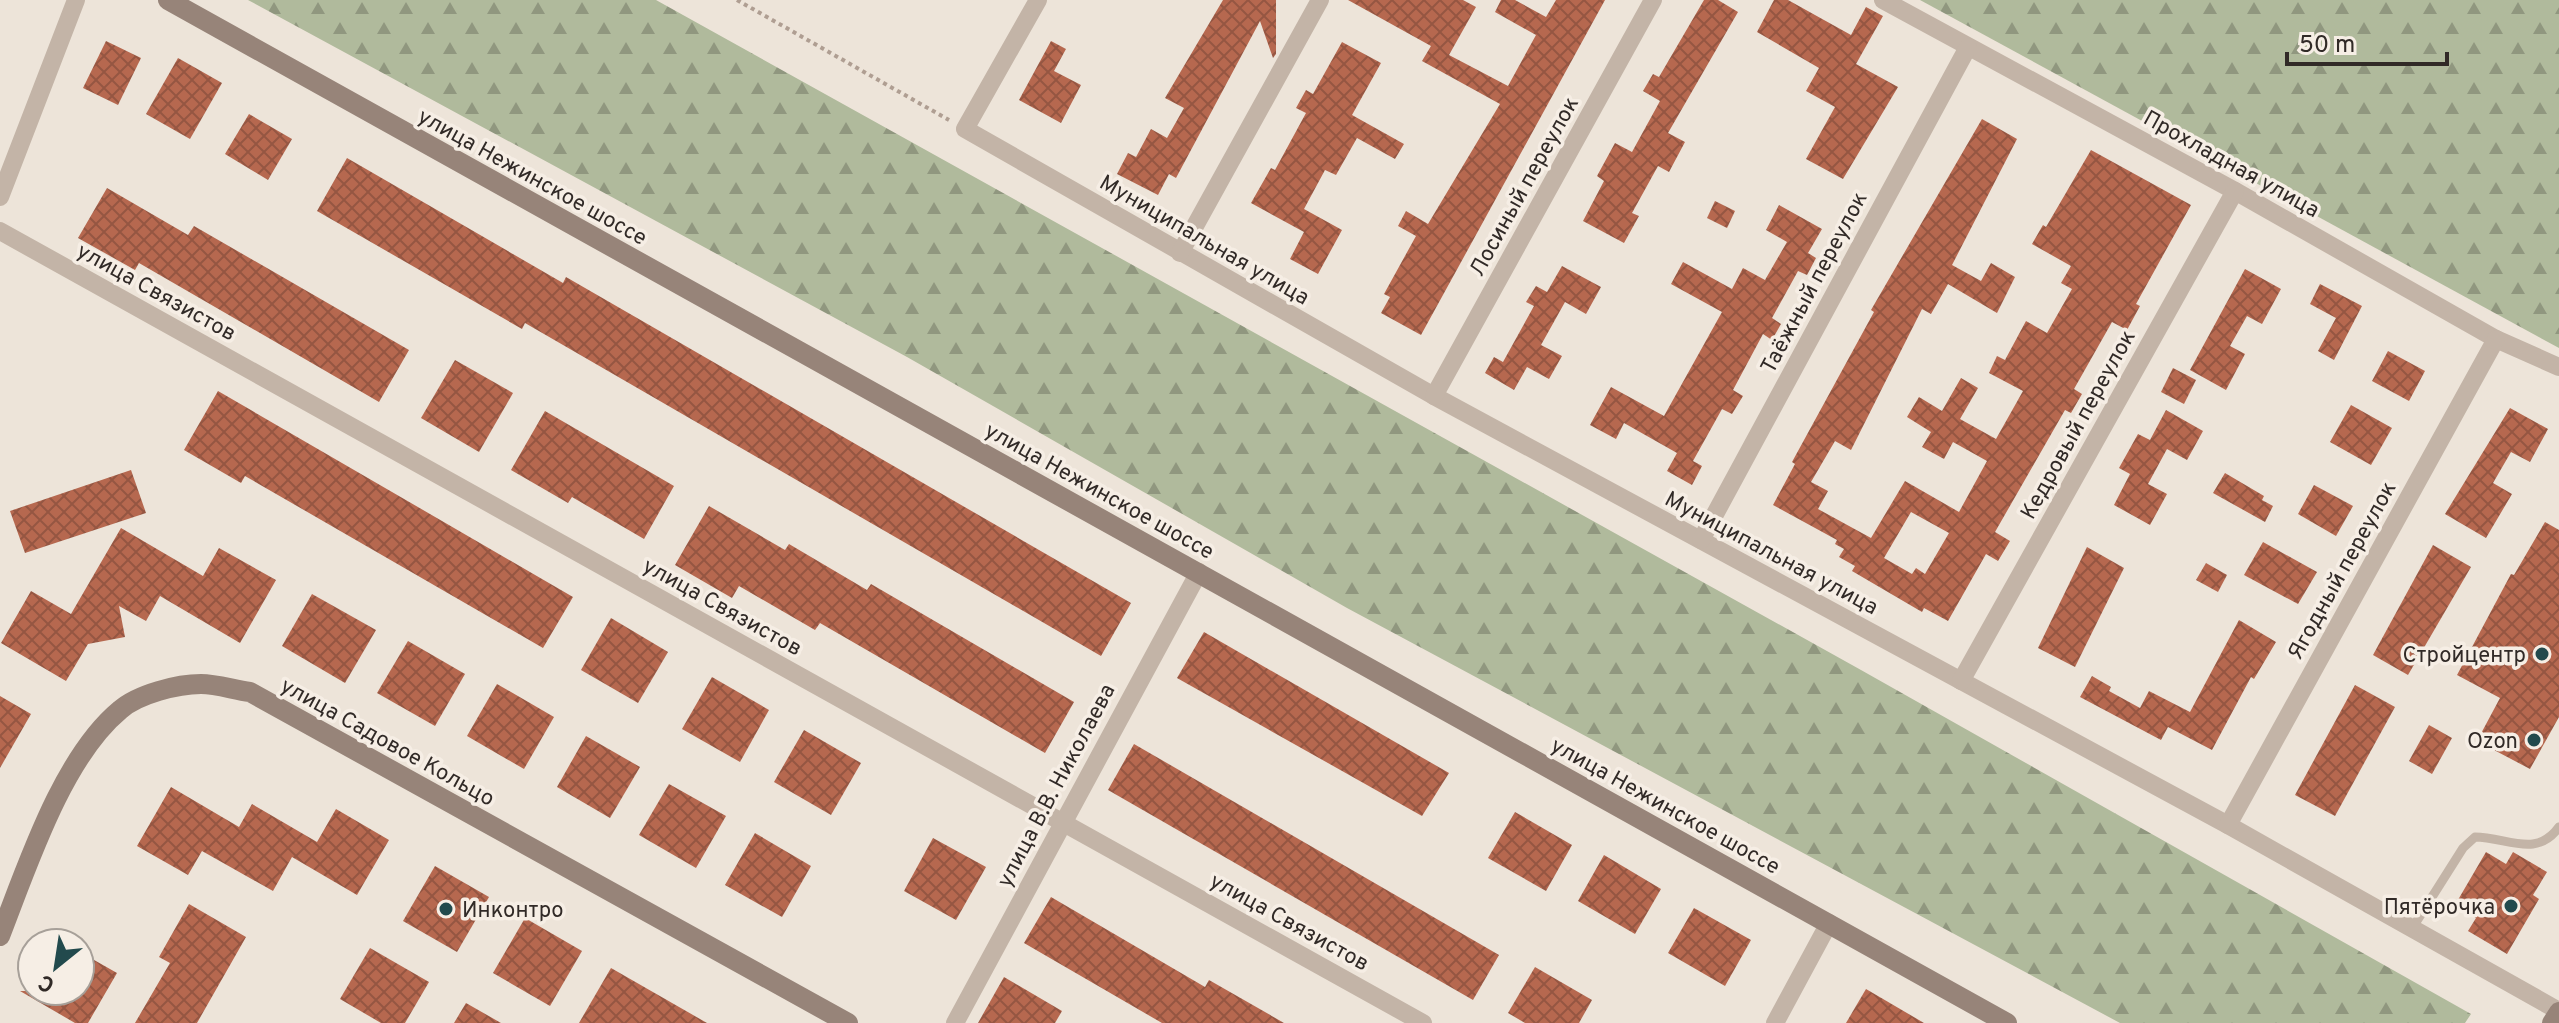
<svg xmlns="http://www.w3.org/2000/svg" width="2559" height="1023" font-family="Overpass,sans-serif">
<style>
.forest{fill:url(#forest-firs)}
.building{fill:url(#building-cross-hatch);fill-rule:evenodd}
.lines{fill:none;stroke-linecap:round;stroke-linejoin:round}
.path{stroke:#af9e92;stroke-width:4;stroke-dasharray:4 4;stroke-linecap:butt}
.lane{stroke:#c3b4a7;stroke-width:9}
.street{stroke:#c3b4a7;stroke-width:18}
.secondary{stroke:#978479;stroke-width:20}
.poi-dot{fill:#224a4d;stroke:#f6eee5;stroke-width:3}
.labels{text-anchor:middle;stroke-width:7;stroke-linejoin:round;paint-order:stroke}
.street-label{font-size:22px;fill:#312a27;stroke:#f6eee5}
.poi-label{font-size:22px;fill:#312a27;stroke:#f6eee5;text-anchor:end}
</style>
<defs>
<pattern id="forest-firs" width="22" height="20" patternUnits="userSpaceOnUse" patternTransform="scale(2)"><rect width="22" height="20" fill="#b0ba9c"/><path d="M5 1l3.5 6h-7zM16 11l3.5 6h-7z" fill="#90977f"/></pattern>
<pattern id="building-cross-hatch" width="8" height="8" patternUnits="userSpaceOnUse" patternTransform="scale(2)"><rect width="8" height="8" fill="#b6684f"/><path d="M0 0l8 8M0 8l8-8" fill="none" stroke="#955642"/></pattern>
</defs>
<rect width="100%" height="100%" fill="#ede4d9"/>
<!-- forest -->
<g class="forest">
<polygon points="248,0 656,0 1861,670 2471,1014 2465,1023 2120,1023 1347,608 907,357"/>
<polygon points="1920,0 2559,0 2559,348"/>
</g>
<!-- building -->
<g class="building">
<polygon points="1223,0 1276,0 1276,54 1273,58 1260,21 1176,178 1169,174 1158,195 1117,174 1128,153 1136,157 1151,129 1167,138 1184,108 1165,98"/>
<polygon points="1348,0 1463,0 1476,7 1449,55 1508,86 1536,35 1495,12 1501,0 1515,0 1546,17 1556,0 1605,0 1421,335 1381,313 1390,297 1384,294 1416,236 1398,226 1406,211 1428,224 1500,104 1422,61 1431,46"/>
<polygon points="1704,0 1718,0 1738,12 1668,133 1685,142 1669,172 1658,166 1632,213 1639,216 1624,243 1583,221 1604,181 1597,176 1615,143 1632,152 1660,101 1643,91 1653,74 1659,77"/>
<polygon points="1774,0 1788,0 1851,35 1866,7 1883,16 1856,64 1898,87 1843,179 1806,159 1835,107 1806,91 1819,68 1757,32"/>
<polygon points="106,41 141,58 118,105 83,88"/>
<polygon points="1051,41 1066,49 1054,71 1081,85 1061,123 1019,100"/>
<polygon points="1342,42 1381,63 1352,115 1404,144 1395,159 1357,138 1336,175 1325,170 1304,209 1342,230 1318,274 1290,259 1304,232 1251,203 1271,168 1275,170 1306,113 1296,108 1306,90 1313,94"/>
<polygon points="178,58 222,83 190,139 146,114"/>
<polygon points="249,114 292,139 268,180 225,154"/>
<path d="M1982 119 2017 139 1952 265 1981 281 1991 263 2015 277 1997 313 1948 284 1931 314 1922 309 1851 450 1835 441 1811 482 1828 491 1818 509 1871 538 1905 481 1959 512 1987 461 1953 442 1944 459 1922 447 1931 432 1907 417 1919 397 1942 411 1961 378 1978 388 1960 419 1996 439 2023 391 1989 373 1997 356 2005 360 2026 321 2047 333 2072 289 2061 283 2071 266 2032 244 2043 225 2046 227 2091 150 2191 205 2136 304 2140 306 2127 330 2112 322 2074 389 2082 394 2071 413 2065 410 1995 532 2010 541 1998 561 1986 554 1948 621 1924 608 1922 612 1852 571 1855 566 1839 557 1844 549 1835 544 1837 540 1773 505 1795 464 1792 462 1874 312 1871 310ZM1911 512 1949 533 1925 574 1916 568 1912 574 1884 558Z"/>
<polygon points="347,158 563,283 566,277 1131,603 1101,656 525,323 522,329 317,211"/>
<polygon points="107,188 188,235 194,226 409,350 379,402 139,263 135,270 78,238"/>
<polygon points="1715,201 1735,211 1727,228 1707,218"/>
<polygon points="1779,205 1822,229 1808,253 1816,258 1807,275 1798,271 1772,318 1781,324 1772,340 1763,334 1733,390 1743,396 1732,414 1722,409 1693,461 1702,466 1692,485 1667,471 1677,453 1624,423 1616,439 1590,425 1611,387 1664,416 1722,312 1671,284 1683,262 1732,289 1743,268 1765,280 1787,242 1766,230"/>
<polygon points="1562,266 1601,287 1586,314 1565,302 1541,345 1562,356 1549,379 1527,367 1514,390 1485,373 1494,357 1503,362 1534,306 1526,302 1536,286 1547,292"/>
<polygon points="2245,269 2281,289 2262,324 2247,316 2230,346 2245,354 2226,390 2190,370"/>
<polygon points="2320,284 2362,306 2334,360 2318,351 2336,318 2310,304"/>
<polygon points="2388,351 2425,371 2409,401 2372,381"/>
<polygon points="455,360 513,393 479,452 421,418"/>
<polygon points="2173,368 2196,380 2184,404 2161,392"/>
<polygon points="218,391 573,597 543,648 245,476 241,483 184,450"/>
<polygon points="2351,405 2392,428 2371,465 2330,442"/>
<polygon points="2510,408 2548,429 2530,462 2511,452 2493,483 2512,494 2486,538 2445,514"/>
<polygon points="2166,410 2203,431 2187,460 2167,449 2148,484 2167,494 2150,525 2114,505 2130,474 2119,468 2138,434 2150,440"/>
<polygon points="545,411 674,486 644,539 572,497 568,503 511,470"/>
<polygon points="131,470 146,513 25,553 10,511"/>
<polygon points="2225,473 2264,496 2262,500 2273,506 2265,522 2213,493"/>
<polygon points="2314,485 2353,506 2336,536 2298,514"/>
<polygon points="709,506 785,550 789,544 867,590 871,584 1074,702 1045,753 820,623 815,630 739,586 732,598 675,565"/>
<polygon points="2545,522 2559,530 2559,717 2530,769 2477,741 2500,698 2457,675 2511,574 2514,575"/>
<polygon points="121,528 203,576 219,548 276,580 240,643 160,596 146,621 119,606 125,637 88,644 66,681 1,643 31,591 71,614"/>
<polygon points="2263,542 2317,572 2298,604 2244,575"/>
<polygon points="2433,545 2471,567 2408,675 2373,655"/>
<polygon points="2087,547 2124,568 2075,667 2038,648"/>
<polygon points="2206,563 2227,575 2218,592 2196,580"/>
<polygon points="312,594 376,630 345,683 282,646"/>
<polygon points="611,618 668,652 638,703 581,670"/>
<polygon points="2239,620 2276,642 2254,679 2251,677 2212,750 2168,727 2161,740 2080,697 2092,676 2111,687 2109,691 2140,708 2149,691 2190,712"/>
<polygon points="1204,632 1449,773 1422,816 1177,678"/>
<polygon points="408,641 465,674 435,726 377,693"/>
<polygon points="712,677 769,710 740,762 682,729"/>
<polygon points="497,684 554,717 524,769 467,736"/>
<polygon points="2355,685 2395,707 2335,816 2295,795"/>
<polygon points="0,696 31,714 0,768"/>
<polygon points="2429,725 2452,738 2432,774 2409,761"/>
<polygon points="804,730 861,763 831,815 774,782"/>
<polygon points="586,736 640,767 610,818 557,787"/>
<polygon points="1134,744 1499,955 1473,1000 1108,790"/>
<polygon points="669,784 726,816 696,868 639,835"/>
<polygon points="171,787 239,827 252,804 317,842 336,809 389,840 357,895 292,857 273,891 202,851 188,875 137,846"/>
<polygon points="1515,812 1572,845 1546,891 1488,858"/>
<polygon points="755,833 811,866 782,917 725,885"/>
<polygon points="933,838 986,867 956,920 904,891"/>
<polygon points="2486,852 2506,864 2513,852 2547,872 2533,895 2539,899 2507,954 2468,931 2476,918 2455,905"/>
<polygon points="1604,855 1661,889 1635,934 1578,901"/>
<polygon points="435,866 489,897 457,952 403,921"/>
<polygon points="1051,897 1205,987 1209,980 1284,1023 1162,1023 1024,943"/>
<polygon points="189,904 246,937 197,1023 135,1023 170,963 159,957"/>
<polygon points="1694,908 1751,940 1725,986 1668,953"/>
<polygon points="525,918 582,951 550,1006 493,973"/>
<polygon points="370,948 429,982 405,1023 381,1023 340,999"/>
<polygon points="80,952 117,973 88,1023 75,1023 20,991 80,991"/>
<polygon points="1535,967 1592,1000 1579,1023 1525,1023 1508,1013"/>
<polygon points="611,968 707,1023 579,1023"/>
<polygon points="1004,977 1062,1011 1055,1023 978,1023"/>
<polygon points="1866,989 1924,1023 1846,1023"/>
<polygon points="466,1003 501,1023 454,1023"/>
</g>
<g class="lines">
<!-- path -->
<polyline class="path" points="737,0 949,120"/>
<!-- lane -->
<path class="lane" d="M2413 927 2463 848 2475 837C2507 837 2536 859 2559 827"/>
<!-- street -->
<g class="street">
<polyline points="1038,0 965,129 1434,396 2228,825 2559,1011"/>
<polyline points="1883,0 2235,191 2496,339 2559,367"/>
<polyline points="0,197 76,0"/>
<polyline points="0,231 1423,1023"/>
<polyline points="1180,253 1320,0"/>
<polyline points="1434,396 1653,0"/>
<polyline points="1701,540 1968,47"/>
<polyline points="1961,681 2235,191"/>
<polyline points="2228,825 2496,339"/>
<polyline points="955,1023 1199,572"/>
<polyline points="1775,1023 1829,923"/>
</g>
<!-- secondary -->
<g class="secondary">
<polyline points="168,0 2007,1023"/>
<path d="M0 936C27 867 62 758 120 710 138 694 178 684 201 684 217 684 234 690 250 692L848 1023"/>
<polyline points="2552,1023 2559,1012"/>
</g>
</g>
<!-- markers -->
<g class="poi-dot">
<circle cx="2542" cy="654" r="8"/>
<circle cx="2534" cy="740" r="8"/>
<circle cx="2511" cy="906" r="8"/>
<circle cx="446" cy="909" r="8"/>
</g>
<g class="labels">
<!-- street labels -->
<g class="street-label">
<text transform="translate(2232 163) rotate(29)" y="8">Прохладная улица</text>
<text transform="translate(533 176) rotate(29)" y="8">улица Нежинское шоссе</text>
<text transform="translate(1523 186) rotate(-61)" y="8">Лосиный переулок</text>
<text transform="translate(1205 239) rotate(30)" y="8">Муниципальная улица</text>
<text transform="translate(1813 282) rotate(-62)" y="8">Таёжный переулок</text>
<text transform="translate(157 291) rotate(29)" y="8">улица Связистов</text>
<text transform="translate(2077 424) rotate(-61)" y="8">Кедровый переулок</text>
<text transform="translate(1100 490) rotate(29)" y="8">улица Нежинское шоссе</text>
<text transform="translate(1772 552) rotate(28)" y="8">Муниципальная улица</text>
<text transform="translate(2341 570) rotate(-61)" y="8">Ягодный переулок</text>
<text transform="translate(723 606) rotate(29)" y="8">улица Связистов</text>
<text transform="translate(388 741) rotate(29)" y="8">улица Садовое Кольцо</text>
<text transform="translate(1055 785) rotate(-62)" y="8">улица В.В. Николаева</text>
<text transform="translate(1666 805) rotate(29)" y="8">улица Нежинское шоссе</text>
<text transform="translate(1290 921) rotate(29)" y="8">улица Связистов</text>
</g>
<!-- poi labels -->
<g class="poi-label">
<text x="2526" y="662">Стройцентр</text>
<text x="2518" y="748">Ozon</text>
<text x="2495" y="914">Пятёрочка</text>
<text x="462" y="917" text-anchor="start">Инконтро</text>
</g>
</g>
<!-- north arrow -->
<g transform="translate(56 967) rotate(210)"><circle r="38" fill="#f6eee5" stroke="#a7a099" stroke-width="2"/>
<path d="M0-6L14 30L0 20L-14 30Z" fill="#224a4d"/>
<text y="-12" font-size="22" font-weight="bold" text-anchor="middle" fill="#312a27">С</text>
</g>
<!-- scale -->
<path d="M2287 52v12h160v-12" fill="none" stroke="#312a27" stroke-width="4"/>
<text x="2299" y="52" font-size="24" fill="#312a27" stroke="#f6eee5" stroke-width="6" paint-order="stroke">50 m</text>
</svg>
